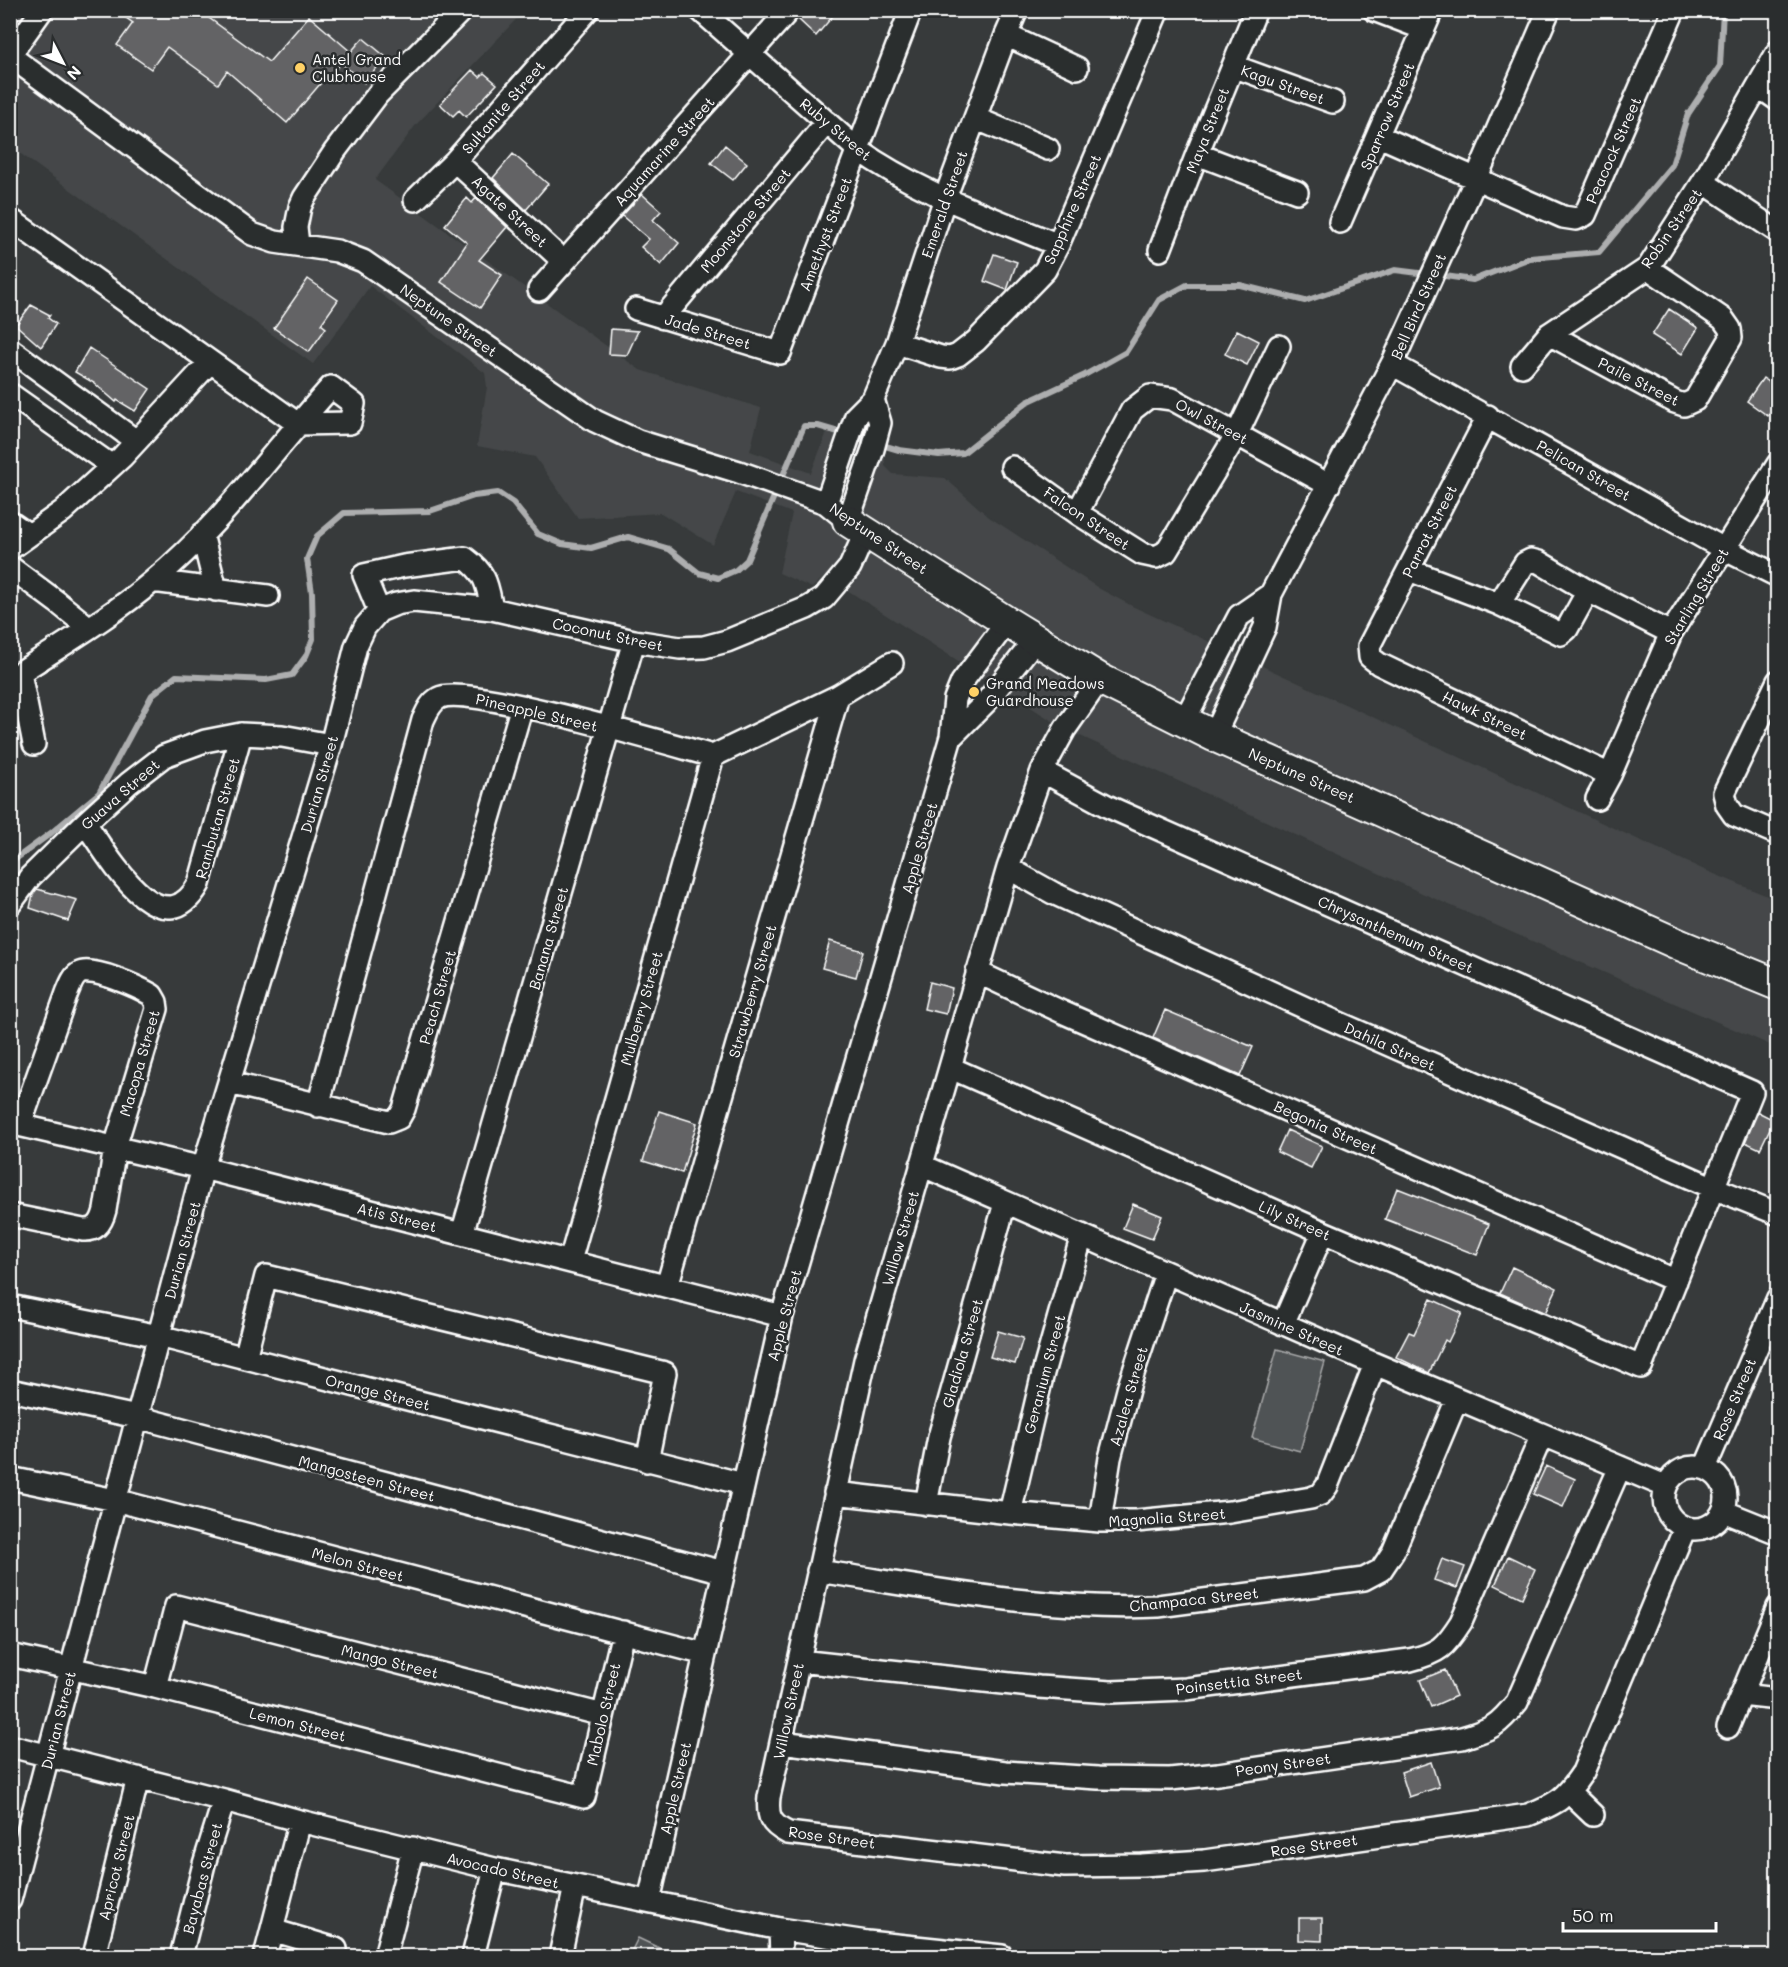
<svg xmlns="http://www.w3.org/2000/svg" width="1788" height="1967" viewBox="0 0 1788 1967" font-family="Mali,sans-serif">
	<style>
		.built { fill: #444748 }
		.green { fill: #505354; stroke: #a8a9aa; stroke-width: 1.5 }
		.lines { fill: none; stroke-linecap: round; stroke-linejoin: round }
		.stream { stroke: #adaeaf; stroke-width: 6 }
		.building { fill: #636465; stroke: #fff; stroke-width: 1.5 }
		.street-casing { stroke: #fff; stroke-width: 26 }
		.secondary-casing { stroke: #fff; stroke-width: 34 }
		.street { stroke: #2a2d2e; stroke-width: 21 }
		.secondary { stroke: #2a2d2e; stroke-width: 30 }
		.poi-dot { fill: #ffd166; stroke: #2a2d2e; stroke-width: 2 }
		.labels { text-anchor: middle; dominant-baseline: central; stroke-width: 5; stroke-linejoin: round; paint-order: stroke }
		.poi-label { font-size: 15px; fill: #fff; stroke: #2a2d2e; text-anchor: start }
		.street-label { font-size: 15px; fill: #fff; stroke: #2a2d2e }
	</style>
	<rect width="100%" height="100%" fill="#373a3b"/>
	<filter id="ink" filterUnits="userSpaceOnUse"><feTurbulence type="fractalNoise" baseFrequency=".0167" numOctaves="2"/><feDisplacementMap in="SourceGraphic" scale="12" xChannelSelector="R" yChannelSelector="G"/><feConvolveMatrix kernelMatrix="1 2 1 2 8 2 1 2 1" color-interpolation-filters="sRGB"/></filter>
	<g filter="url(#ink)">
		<path class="built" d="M 11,11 L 524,11 L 415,126 L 375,180 L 640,370 L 761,408 L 750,451 L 811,473 L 827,432 L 885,452 L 885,466 L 893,474 L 945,478 L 989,517 L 1100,589 L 1134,607 L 1700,868 L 1777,900 L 1777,1048 L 1424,894 L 1065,729 L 825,576 L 812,588 L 779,573 L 792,513 L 736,492 L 713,545 L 661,513 L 578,518 L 535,457 L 477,446 L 487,387 L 485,373 L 370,286 L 313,364 L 11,147 Z"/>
		<path class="green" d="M 1277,1349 L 1325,1362 L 1300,1451 L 1252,1438 Z
			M 638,1938 L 676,1956 L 629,1956 Z"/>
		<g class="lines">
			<path class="stream" d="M 1438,275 L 1473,280 L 1530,258 L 1599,252 L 1672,165 L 1688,114 L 1720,66 L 1723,10
				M 10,863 L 51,833 L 99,793 L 152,695 L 176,676 L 266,680 L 292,675 L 306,656 L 313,639 L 312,593 L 307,559 L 317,536 L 344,513 L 430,511 L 474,496 L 498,493 L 513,503 L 538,534 L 562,544 L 591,548 L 628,537 L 669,549 L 699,573 L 718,578 L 736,570 L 747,560 L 804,426 L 818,426 L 835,431 L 899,450 L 939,455 L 963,453 L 1027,402 L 1083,376 L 1126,352 L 1159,300 L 1187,285 L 1240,285 L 1305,301 L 1395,270 L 1427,274"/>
		</g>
		<path class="building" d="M 115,10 L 198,10 L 269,62 L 309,16 L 351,52 L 327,79 L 326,77 L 287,123 L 227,71 L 218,84 L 167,47 L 151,69 L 117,45 L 133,23 Z
			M 801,10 L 838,10 L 816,36 L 798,19 Z
			M 363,38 L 386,57 L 364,83 L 341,63 Z
			M 472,70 L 480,77 L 484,73 L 497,84 L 466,117 L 459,110 L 453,116 L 440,104 Z
			M 725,145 L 747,163 L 733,180 L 711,163 Z
			M 513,154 L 548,184 L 526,210 L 493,178 Z
			M 642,194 L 661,211 L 653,220 L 679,243 L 661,265 L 641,247 L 649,239 L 622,216 Z
			M 467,198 L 472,203 L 476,198 L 507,227 L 479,260 L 502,275 L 480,308 L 441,282 L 467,243 L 445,225 Z
			M 994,254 L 1017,262 L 1007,290 L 984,281 Z
			M 308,279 L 338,300 L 321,324 L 326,328 L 309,352 L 274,328 Z
			M 31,305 L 50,315 L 48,318 L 56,324 L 41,347 L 16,325 Z
			M 1669,309 L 1698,328 L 1682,354 L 1652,335 Z
			M 611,329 L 638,331 L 627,355 L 609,354 Z
			M 1237,330 L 1259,341 L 1247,365 L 1225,354 Z
			M 89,348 L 150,389 L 135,411 L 117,400 L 116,402 L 94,383 L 75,372 Z
			M 1763,378 L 1778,388 L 1778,402 L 1768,416 L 1747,401 Z
			M 37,889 L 77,900 L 68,921 L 30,908 L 33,894 Z
			M 830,941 L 863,951 L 856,977 L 822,968 Z
			M 930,982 L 952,988 L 946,1014 L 924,1009 Z
			M 1165,1010 L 1253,1047 L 1240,1076 L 1153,1038 Z
			M 659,1111 L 697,1123 L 682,1173 L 643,1161 Z
			M 1758,1112 L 1774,1120 L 1760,1149 L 1745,1142 Z
			M 1287,1130 L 1322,1146 L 1311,1168 L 1277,1152 Z
			M 1397,1188 L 1489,1224 L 1477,1255 L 1385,1219 Z
			M 1133,1204 L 1162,1216 L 1152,1239 L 1123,1228 Z
			M 1512,1267 L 1557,1288 L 1545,1313 L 1500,1293 Z
			M 1431,1299 L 1462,1313 L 1448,1342 L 1445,1340 L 1429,1373 L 1396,1357 L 1409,1332 L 1414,1334 Z
			M 998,1331 L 1023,1338 L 1015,1364 L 990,1357 Z
			M 1546,1466 L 1575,1479 L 1563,1507 L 1533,1494 Z
			M 1508,1556 L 1535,1569 L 1522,1598 L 1495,1585 Z
			M 1442,1559 L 1465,1567 L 1457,1588 L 1434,1580 Z
			M 1445,1670 L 1456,1696 L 1431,1707 L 1420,1680 Z
			M 1431,1762 L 1439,1787 L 1409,1797 L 1401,1772 Z
			M 1299,1918 L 1322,1918 L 1322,1941 L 1299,1940 Z"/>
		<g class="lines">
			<g class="street-casing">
				<path id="street" d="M 700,10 L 857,149 C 917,192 991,217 1058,245
					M 1374,10 L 1424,29
					M 1006,35 L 1077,68
					M 10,55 L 42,10
					M 10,56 L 252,234 L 275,242 L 337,251 L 363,261 L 595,421 L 638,441 L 739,472 L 826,503 L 848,521 L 873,449 L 880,423 L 873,399
					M 1233,66 L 1333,102
					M 1758,86 L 1778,100
					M 975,118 L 1048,149
					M 1379,136 L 1563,217 L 1576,219 L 1585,215 L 1674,10
					M 1197,154 L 1297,192
					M 455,161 L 564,262
					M 1703,182 L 1778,232
					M 415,200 L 455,161 L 588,10
					M 10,219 L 298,424 L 350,423 L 354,404 L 331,387 C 272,452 221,525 153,581 C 111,617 57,648 10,679
					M 1340,222 L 1432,10
					M 298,245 L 296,227 L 300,207 L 304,198 L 335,151 L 378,94 L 462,10
					M 1160,250 L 1197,154 L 1256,10
					M 539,290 L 789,10
					M 636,309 L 780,353 L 909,15
					M 663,318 L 827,122
					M 1549,334 L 1675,402 L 1684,405 L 1695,400 L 1731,338 L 1730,329 L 1723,319 L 1648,268
					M 897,343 L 941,357 L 950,358 L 958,355 L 976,341 L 1045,270 L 1058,245 L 1158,10
					M 10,349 L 136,441
					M 1392,364 L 1724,549 L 1778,576
					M 1522,366 L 1549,334 L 1648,268 L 1703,182 L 1778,51
					M 10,394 L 112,466
					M 1488,416 L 1369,646 L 1370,657 L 1379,664 L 1610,775
					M 1012,467 L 1077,513 L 1142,554 L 1156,557 L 1166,552 L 1237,434 L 1279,346
					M 826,503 L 856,416 L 873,399 L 897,343 L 945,198 L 1006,35 L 1017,10
					M 1077,513 L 1132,410 L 1150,396 L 1172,399 L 1329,485
					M 10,522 L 29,535
					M 202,534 L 216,590
					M 10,549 L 63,511 L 122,457 L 210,362
					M 10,567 L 57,602 L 88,627
					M 1409,570 L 1499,604 L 1561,634 L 1567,629 L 1588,591
					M 153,581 L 268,596
					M 1499,604 L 1525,563 L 1531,560 L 1539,562 L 1588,591 L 1671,633
					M 379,611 L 364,575 L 404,566 L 465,558 C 487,574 487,585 492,609
					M 20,673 L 34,744
					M 1100,679 L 1065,729 L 1042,771 L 1008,868 L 865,1360 L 769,1797 C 767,1816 770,1824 788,1833 L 1065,1866 L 1142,1865 L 1204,1861 L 1528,1815 C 1558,1803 1565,1799 1583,1772 L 1685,1528
					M 1778,681 L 1724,793 L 1727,805 L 1734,815 L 1778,834
					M 1184,721 L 1239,616 L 1271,594
					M 1214,736 L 1265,627 L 1271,594 L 1392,364 L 1476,179 L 1549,10
					M 951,737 L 987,701 L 1035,640
					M 1597,799 L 1610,775 L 1671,633 L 1778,464
					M 85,823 C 107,854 161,951 199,884 L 241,734
					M 1008,868 L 1053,893 L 1321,1015 L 1714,1188 L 1778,1214
					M 10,904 L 30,877 L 85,823 L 129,783 L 164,756 L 205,741 L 241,734 L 282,736 L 331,745
					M 977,972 L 1062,1012 L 1676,1281
					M 951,1068 L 1323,1232 L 1641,1367 L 1752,1092 L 1109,807 L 1042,771
					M 230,1083 L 389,1122 L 399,1118 L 404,1109 L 522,706
					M 318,1106 L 423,720 C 427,712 430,703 439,698 C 466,684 672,745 713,756 L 838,696 L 892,663
					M 10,1123 L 203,1168 L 782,1316
					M 921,1165 L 1375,1364 L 1665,1486
					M 10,1215 L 83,1230 C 97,1231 102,1222 105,1210 L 115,1147 L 157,1009 L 156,1002 L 152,995 C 140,988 92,966 80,973 C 73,976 70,986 67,993 L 20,1125
					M 462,1234 L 634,641
					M 570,1261 L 713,756
					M 667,1286 L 838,696
					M 10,1306 L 159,1336 L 743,1484
					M 1283,1324 L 1323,1232
					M 245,1358 L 266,1276 L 665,1373 L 647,1461
					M 10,1390 L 137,1417 L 723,1572
					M1664 1498a31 31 0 1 1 62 0a31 31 0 1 1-62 0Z
					M 1705,1468 L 1778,1298
					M 10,1478 L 115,1500 L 705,1654
					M 835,1493 L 1010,1513 L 1100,1521 L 1136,1521 L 1230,1512 L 1311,1498 L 1321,1494 L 1327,1486 L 1375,1364
					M 926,1504 L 939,1437 L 1005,1203
					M 1723,1511 L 1778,1533
					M 1010,1513 L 1043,1373 L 1082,1235
					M 1100,1521 L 1110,1458 L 1129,1386 L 1166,1273
					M 818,1571 C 931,1588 1044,1611 1158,1606 L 1364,1579 L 1381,1570 L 1393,1552 L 1457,1399
					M 10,1655 L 155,1687 L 584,1797 L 623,1632
					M 799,1661 L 1039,1687 L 1111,1692 L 1186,1689 L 1410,1660 C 1439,1653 1445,1647 1461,1622 L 1542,1435
					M 155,1687 L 176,1606 L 603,1715
					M 1741,1695 L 1778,1699
					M 1728,1727 L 1778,1607
					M 782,1742 L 1005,1772 L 1098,1778 L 1170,1779 L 1218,1774 L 1462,1738 C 1492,1729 1498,1726 1517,1702 L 1620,1467
					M 10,1746 L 224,1800 L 300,1821 L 495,1869 L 780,1929 L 867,1942 L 1002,1956
					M 1569,1792 L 1593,1815
					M 10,1900 L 203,1168 L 331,745 L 356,646 L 365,627 L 379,611 L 396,604 L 414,601 L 492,609 L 634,641 L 680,648 L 704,647 L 727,641 L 807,608 L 824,598 L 850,567 L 866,531
					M 649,1901 L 782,1316 L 951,737 L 955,699 L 962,682 L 1007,622
					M 780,1929 L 781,1956
					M 272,1930 L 336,1949
					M 94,1956 L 138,1778
					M 181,1956 L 204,1864 L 224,1800
					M 265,1956 L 300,1821
					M 385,1956 L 413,1848
					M 473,1956 L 495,1869
					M 560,1956 L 575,1886"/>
			</g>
			<g class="secondary-casing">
				<path id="secondary" d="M 848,521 L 1007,622 L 1100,679 L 1214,736 L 1680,945 L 1778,985"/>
			</g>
			<use href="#street" class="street"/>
			<use href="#secondary" class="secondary"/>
		</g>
	</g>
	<g class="poi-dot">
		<circle cx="300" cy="68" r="6"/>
		<circle cx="974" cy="692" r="6"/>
	</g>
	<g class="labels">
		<g class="poi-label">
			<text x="312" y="59">Antel Grand<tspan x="312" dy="17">Clubhouse</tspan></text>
			<text x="986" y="683">Grand Meadows<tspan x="986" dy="17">Guardhouse</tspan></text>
		</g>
		<g class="street-label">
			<text transform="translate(1283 84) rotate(20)">Kagu Street</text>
			<text transform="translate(503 107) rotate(-49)">Sultanite Street</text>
			<text transform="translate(1387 116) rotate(-67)">Sparrow Street</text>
			<text transform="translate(836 129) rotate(40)">Ruby Street</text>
			<text transform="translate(1207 130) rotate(-68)">Maya Street</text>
			<text transform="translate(1613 150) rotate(-66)">Peacock Street</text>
			<text transform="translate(664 151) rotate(-48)">Aquamarine Street</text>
			<text transform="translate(944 204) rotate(-71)">Emerald Street</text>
			<text transform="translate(1072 209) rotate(-66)">Sapphire Street</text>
			<text transform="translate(510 211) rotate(43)">Agate Street</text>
			<text transform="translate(745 220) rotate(-50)">Moonstone Street</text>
			<text transform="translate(1671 228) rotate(-55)">Robin Street</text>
			<text transform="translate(825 234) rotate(-69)">Amethyst Street</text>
			<text transform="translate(1418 306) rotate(-66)">Bell Bird Street</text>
			<text transform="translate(449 320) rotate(35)">Neptune Street</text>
			<text transform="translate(708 331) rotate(17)">Jade Street</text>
			<text transform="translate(1639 381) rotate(27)">Paile Street</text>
			<text transform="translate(1212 421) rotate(28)">Owl Street</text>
			<text transform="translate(1584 470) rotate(30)">Pelican Street</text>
			<text transform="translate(1087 518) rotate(34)">Falcon Street</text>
			<text transform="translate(1429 531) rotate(-63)">Parrot Street</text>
			<text transform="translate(879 538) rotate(34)">Neptune Street</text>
			<text transform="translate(1696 596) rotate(-59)">Starling Street</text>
			<text transform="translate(608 634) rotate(12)">Coconut Street</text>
			<text transform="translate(537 712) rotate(13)">Pineapple Street</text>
			<text transform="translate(1485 715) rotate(26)">Hawk Street</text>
			<text transform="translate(1302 775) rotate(24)">Neptune Street</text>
			<text transform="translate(319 784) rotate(-74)">Durian Street</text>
			<text transform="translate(120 794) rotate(-41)">Guava Street</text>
			<text transform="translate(217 818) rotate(-74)">Rambutan Street</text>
			<text transform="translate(919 848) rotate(-74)">Apple Street</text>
			<text transform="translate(1396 934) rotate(24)">Chrysanthemum Street</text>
			<text transform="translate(548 938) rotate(-74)">Banana Street</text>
			<text transform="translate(752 991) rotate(-74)">Strawberry Street</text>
			<text transform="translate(437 997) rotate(-74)">Peach Street</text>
			<text transform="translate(641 1008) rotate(-74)">Mulberry Street</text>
			<text transform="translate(1390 1046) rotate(24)">Dahila Street</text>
			<text transform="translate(139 1063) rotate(-74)">Macopa Street</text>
			<text transform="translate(1326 1127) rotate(24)">Begonia Street</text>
			<text transform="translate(397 1217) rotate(14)">Atis Street</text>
			<text transform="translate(1295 1220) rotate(24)">Lily Street</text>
			<text transform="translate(900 1238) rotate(-74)">Willow Street</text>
			<text transform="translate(182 1250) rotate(-75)">Durian Street</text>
			<text transform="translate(784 1315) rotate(-75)">Apple Street</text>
			<text transform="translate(1292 1328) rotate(24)">Jasmine Street</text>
			<text transform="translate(962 1353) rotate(-74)">Gladiola Street</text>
			<text transform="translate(1044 1374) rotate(-75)">Geranium Street</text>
			<text transform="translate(378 1392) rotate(14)">Orange Street</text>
			<text transform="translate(1128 1396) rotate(-74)">Azalea Street</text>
			<text transform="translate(1734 1399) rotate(-67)">Rose Street</text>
			<text transform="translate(367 1478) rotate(15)">Mangosteen Street</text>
			<text transform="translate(1167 1517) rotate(-4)">Magnolia Street</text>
			<text transform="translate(358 1564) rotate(15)">Melon Street</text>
			<text transform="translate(1194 1599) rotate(-6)">Champaca Street</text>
			<text transform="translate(390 1661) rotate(14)">Mango Street</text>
			<text transform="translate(1239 1681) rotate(-7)">Poinsettia Street</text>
			<text transform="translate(788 1711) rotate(-78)">Willow Street</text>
			<text transform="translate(603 1714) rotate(-77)">Mabolo Street</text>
			<text transform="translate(58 1720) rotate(-76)">Durian Street</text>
			<text transform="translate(298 1724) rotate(14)">Lemon Street</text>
			<text transform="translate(1283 1764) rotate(-8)">Peony Street</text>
			<text transform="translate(675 1788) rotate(-77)">Apple Street</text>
			<text transform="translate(832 1837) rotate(8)">Rose Street</text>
			<text transform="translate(1314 1845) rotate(-8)">Rose Street</text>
			<text transform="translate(116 1867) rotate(-76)">Apricot Street</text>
			<text transform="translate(503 1870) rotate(13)">Avocado Street</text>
			<text transform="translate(202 1878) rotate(-75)">Bayabas Street</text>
		</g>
	</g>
	<rect width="1788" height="1967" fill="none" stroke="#2a2d2e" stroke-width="36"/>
	<rect x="18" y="18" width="1752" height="1931" fill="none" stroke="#fff" stroke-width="2" filter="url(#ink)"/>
	<g transform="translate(63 63) rotate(132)" stroke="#2a2d2e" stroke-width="4.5" paint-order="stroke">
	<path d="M0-4.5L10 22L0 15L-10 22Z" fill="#ffffff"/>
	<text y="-9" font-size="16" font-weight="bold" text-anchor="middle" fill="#ffffff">N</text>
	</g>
	<path d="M1563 1922v9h153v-9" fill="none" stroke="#ffffff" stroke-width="3"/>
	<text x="1572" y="1922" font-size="18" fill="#ffffff" stroke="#2a2d2e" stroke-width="4.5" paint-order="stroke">50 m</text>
</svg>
